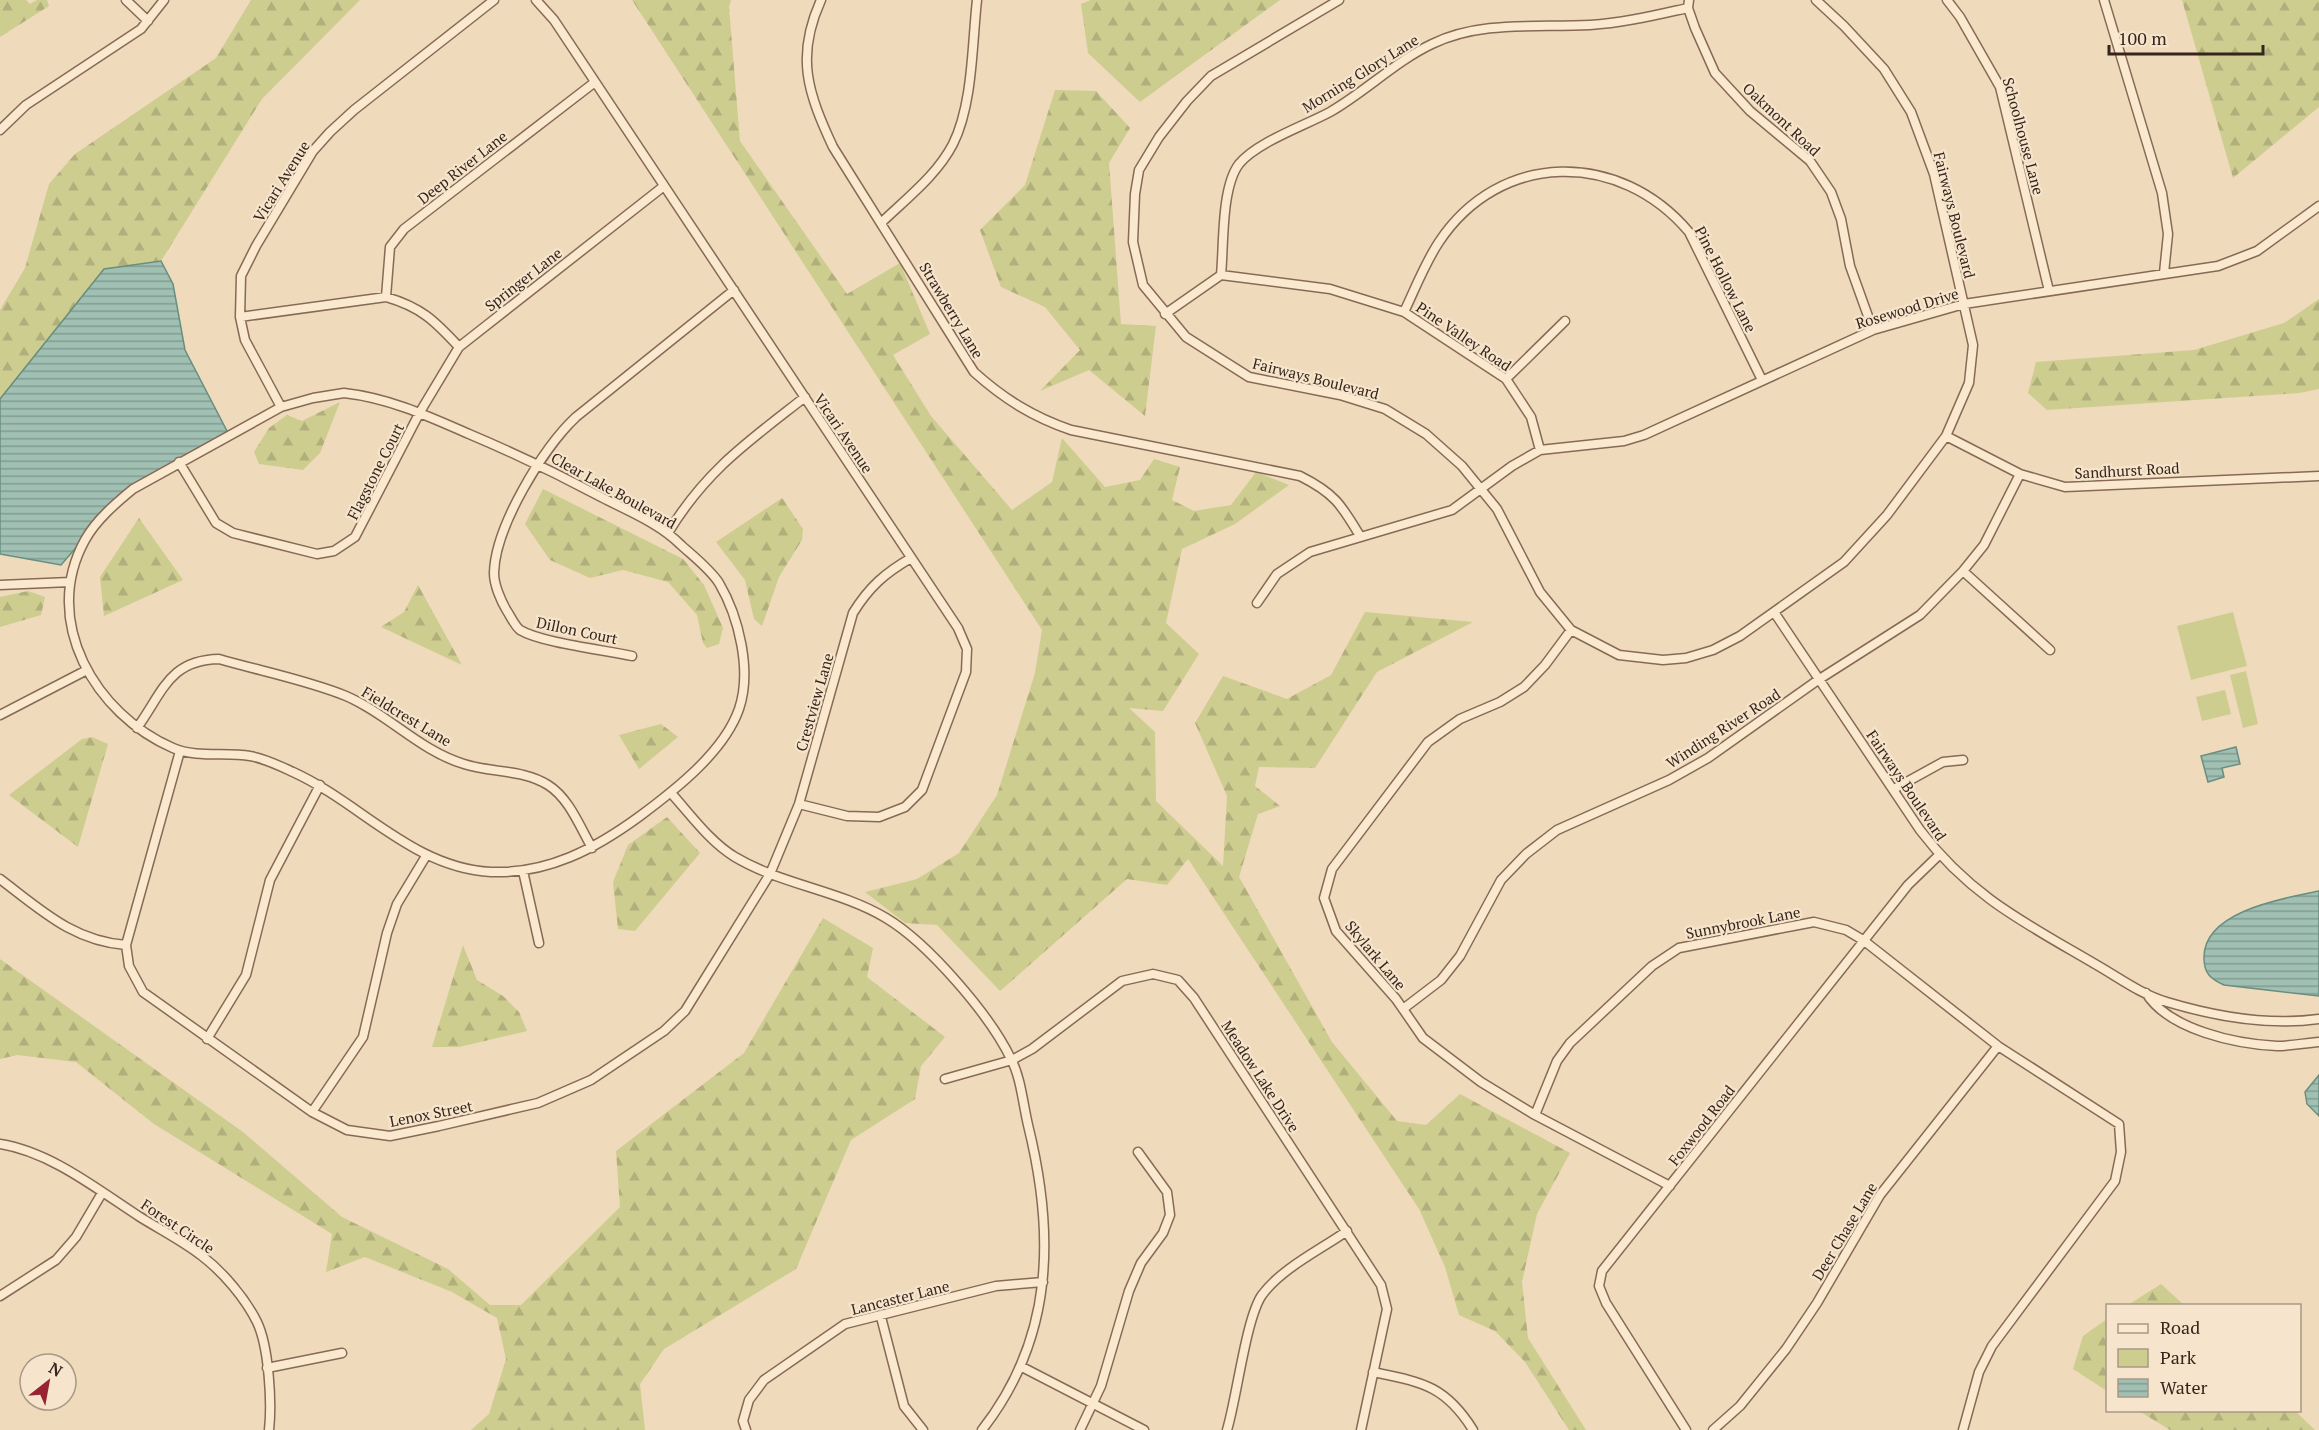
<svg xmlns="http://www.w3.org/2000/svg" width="2319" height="1430" viewBox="0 0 2319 1430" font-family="'PT Serif',serif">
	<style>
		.green { fill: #cdcd90 }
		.forest { fill: url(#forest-firs) }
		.water { fill: url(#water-rules); stroke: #688e80; stroke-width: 1.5 }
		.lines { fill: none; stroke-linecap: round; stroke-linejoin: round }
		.street-casing { stroke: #876a55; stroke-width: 11 }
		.street { stroke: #fae8cf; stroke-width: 8 }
		.labels { text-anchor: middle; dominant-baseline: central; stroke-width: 4.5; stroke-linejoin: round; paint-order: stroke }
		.street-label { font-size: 15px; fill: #36251b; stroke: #f6e5cc }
	</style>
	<defs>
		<pattern id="forest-firs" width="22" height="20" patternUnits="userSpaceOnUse" patternTransform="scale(1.5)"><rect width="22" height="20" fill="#cdcd90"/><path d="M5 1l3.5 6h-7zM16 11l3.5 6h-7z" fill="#b1b07c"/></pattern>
		<pattern id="water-rules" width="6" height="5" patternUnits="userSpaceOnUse" patternTransform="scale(1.5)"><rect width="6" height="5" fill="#a0c0b3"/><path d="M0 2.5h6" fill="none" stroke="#839c91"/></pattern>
	</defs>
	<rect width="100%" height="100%" fill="#efdabc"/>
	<path class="green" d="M 2233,612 L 2247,666 L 2191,680 L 2177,626 Z
		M 2246,671 L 2258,724 L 2243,728 L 2230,675 Z
		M 2225,690 L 2231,714 L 2202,721 L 2196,697 Z"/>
	<path class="forest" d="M 0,0 L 26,0 L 30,4 L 37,0 L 47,0 L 49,6 L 0,37 Z
		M 251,0 L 360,0 L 262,99 L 161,261 L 104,269 L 0,399 L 0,310 L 25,268 L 49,184 L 75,154 L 216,58 Z
		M 632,0 L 731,0 L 729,7 L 740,141 L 847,294 L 900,263 L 930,334 L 893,355 L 931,416 L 1012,510 L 1052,482 L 1062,438 L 1105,487 L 1140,480 L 1154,459 L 1180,467 L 1172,500 L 1194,511 L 1231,505 L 1256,472 L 1289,485 L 1235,524 L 1182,549 L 1166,623 L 1199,654 L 1163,711 L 1129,708 L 1155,732 L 1156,801 L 1223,866 L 1227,796 L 1195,723 L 1223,676 L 1287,699 L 1331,675 L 1365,612 L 1473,622 L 1377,672 L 1315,768 L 1259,767 L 1255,786 L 1280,806 L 1258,814 L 1239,877 L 1332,1042 L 1397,1121 L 1426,1125 L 1460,1094 L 1570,1153 L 1537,1214 L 1522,1282 L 1528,1338 L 1586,1430 L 1569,1430 L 1525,1362 L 1495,1331 L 1459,1315 L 1445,1267 L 1419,1209 L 1188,859 L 1167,885 L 1127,879 L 1000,991 L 937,925 L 905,923 L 865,892 L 917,879 L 959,853 L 997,795 L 1035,673 L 1042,630 Z
		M 1091,0 L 1280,0 L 1140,102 L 1088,53 L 1081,4 Z
		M 2182,0 L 2319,0 L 2319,107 L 2233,178 Z
		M 1055,90 L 1096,91 L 1130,128 L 1109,163 L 1121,324 L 1156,326 L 1145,416 L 1089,370 L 1040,391 L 1080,350 L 1045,307 L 1001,287 L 980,230 L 1025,185 Z
		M 2319,299 L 2319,389 L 2299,393 L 2047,410 L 2028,393 L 2036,362 L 2194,350 L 2284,323 Z
		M 340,402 L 320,453 L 303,470 L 259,464 L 254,452 L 269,428 L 287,415 L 302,421 Z
		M 543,489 L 683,559 L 704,585 L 723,628 L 719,644 L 707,648 L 703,643 L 697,615 L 668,582 L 623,570 L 590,578 L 550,560 L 525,524 Z
		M 782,498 L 803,529 L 802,540 L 779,577 L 762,626 L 754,619 L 745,580 L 716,542 Z
		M 139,518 L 183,580 L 104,616 L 100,577 Z
		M 418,585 L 462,665 L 381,627 L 404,612 Z
		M 28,591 L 45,597 L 41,615 L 0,627 L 0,597 Z
		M 661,724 L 678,737 L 639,769 L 619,735 Z
		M 92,737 L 108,744 L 78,847 L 9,795 L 82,739 Z
		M 667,817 L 700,853 L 635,931 L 618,929 L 613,882 L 628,845 Z
		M 823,918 L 873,948 L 867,977 L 945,1037 L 921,1066 L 915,1099 L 851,1140 L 796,1269 L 664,1349 L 640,1384 L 645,1430 L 471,1430 L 489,1414 L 506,1359 L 497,1318 L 452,1292 L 365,1257 L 326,1272 L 332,1234 L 154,1124 L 76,1062 L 17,1055 L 0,1059 L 0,959 L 243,1132 L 342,1217 L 448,1269 L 490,1305 L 521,1305 L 620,1207 L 616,1151 L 744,1053 Z
		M 463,945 L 477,980 L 503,996 L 519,1012 L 527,1031 L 459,1047 L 432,1047 Z
		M 2161,1284 L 2184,1305 L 2128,1305 Z
		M 2107,1319 L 2107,1391 L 2073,1369 L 2083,1336 Z
		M 2139,1411 L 2295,1411 L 2315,1430 L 2170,1430 Z"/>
	<path class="water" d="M 161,261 L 173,284 L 185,350 L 228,433 L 124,492 L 61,565 L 0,554 L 0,399 L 104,269 Z
		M 2236,747 L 2240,764 L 2222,768 L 2224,777 L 2208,782 L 2201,756 Z
		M 2319,891 L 2319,996 L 2224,985 C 2211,979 2204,974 2204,958 C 2203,911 2285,898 2319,891 Z
		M 2319,1075 L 2319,1116 L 2307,1104 L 2305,1092 Z"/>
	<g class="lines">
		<g class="street-casing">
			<path id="street" d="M 126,0 L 148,21
				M 536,0 L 554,20 L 958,628 L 967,649 L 966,672 L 922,790 L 905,807 L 879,817 L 847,816 L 799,804
				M 821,0 C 795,57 808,93 833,147 L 974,372 C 1004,399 1033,417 1071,430 L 1300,476 C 1334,493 1341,504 1360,536
				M 1339,0 L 1211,76 L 1187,101 L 1159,137 L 1139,170 L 1135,194 L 1133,242 L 1143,285 L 1186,337 L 1249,377 L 1340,395 L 1385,409 L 1426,434 L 1462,466 L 1497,509 L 1540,592 L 1571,630 L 1619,655 L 1663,660 L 1686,658 L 1713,650 L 1740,636 L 1844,562 L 1887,515 L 1946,436 L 1969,383 L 1973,345 L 1934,174 L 1911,112 L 1884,69 L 1844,26 L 1816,0
				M 1689,0 L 1688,8 L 1695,28 L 1715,73 L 1750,111 L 1810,161 L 1831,192 L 1841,219 L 1850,266 L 1873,330
				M 1947,0 L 1960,17 L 2000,87 L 2049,291
				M 2104,0 L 2162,193 L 2168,234 L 2164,273
				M 0,130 L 26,105 L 141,29 L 164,0
				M 882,222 C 907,198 937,175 953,144 C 973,104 972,44 977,0
				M 1221,275 C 1224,245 1221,188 1239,164 C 1257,142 1304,126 1330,112 C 1365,92 1396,61 1432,44 C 1481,20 1538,28 1590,25 C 1623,23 1656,15 1688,8
				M 386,297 L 390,247 L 404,229 L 595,82
				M 1404,312 C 1415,289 1425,263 1439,242 C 1500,150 1620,150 1689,232 L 1762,380
				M 1165,314 L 1221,275 L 1330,289 L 1404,312 L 1506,379 L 1531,417 L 1540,450
				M 240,317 L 386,297 C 421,307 435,321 459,347
				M 1506,379 L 1565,321
				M 344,393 C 389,398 428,416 469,434 C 514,453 558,474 601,497 C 628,511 659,523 681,545 C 693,556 710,569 719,583 C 739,617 752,671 739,709 C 724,752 675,790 640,816 C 595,849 548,874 491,872 C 413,868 361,803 293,772 C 280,766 264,758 250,756 C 226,752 196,758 173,748 C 96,715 40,621 85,540 C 96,520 116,503 133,489 L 281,407 L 313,398 Z
				M 281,407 L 245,340 L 240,317 L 241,276 L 256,246 L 313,151 L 330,132 L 354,110 L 494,0
				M 1946,436 L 2020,474 L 2065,487 L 2319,476
				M 179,462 L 216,523 L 233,533 L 317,554 L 334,551 L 355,537 L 420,412 L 459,347 L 664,186
				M 668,533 C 706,470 749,441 805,397
				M 1963,571 L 2050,650
				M 0,585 L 70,582
				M 1257,603 L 1277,574 L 1310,552 L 1452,510 L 1512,466 L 1540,450 L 1624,441 L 1644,435 L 1873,330 L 1964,304 L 2218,266 L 2257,251 L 2319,206
				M 1774,612 L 1920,830 C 1970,896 2025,923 2095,964 C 2118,977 2142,995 2167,1002 C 2217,1017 2268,1026 2319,1019
				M 1571,630 L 1545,665 L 1524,687 L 1500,702 L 1460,719 L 1428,742 L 1332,869 L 1324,898 L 1336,931 L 1396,999 L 1423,1038 L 1481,1082 L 1535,1115 L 1670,1186
				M 632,656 C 605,650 542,643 520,630 C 515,626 511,617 507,611 C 501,601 494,585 494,573 C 495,527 543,448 576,417 L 734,290
				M 0,715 L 85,671
				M 137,728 C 163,692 169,660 219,659 C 260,671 307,680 346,696 C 388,714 420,751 464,764 C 491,773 523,769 548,785 C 569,798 580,827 592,848
				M 180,751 L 126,945 L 129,966 L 143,992 L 312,1112 L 347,1130 L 390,1136 L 439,1126 L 538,1103 L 591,1080 L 664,1031 L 685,1011 L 770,874 L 799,804 L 853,613 C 869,587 885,573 911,558
				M 1894,789 L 1943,762 L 1963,760
				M 671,793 C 690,814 710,842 735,857 C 782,885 839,890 886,918 C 928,943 990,1015 1011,1059 C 1021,1078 1023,1104 1028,1125 C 1055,1234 1054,1338 982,1430
				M 523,871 L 539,943
				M 0,879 C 41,910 73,941 126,945
				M 2146,993 C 2169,1030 2236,1044 2277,1046 C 2291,1046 2305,1043 2319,1042
				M 1403,1009 L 1441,980 L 1460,956 L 1501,880 L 1526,854 L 1557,830 L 1669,780 L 1708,758 L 1818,680 L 1920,615 L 1963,571 L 1984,545 L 2020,474
				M 207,1039 L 246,975 L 270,880 L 320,785
				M 945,1079 L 1012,1060 L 1032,1049 L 1122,981 L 1153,974 L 1178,980 L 1194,998 L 1381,1285 L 1387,1309 L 1361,1430
				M 312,1112 L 363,1037 L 387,933 L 397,904 L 426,856
				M 1535,1115 L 1557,1061 L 1570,1043 L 1652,966 L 1679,948 L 1814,922 L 1846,930 L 1863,940 L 1998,1046 L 2119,1124 L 2121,1152 L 2115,1181 L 1992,1346 L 1979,1372 L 1963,1430
				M 0,1144 C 51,1152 98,1190 140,1217 C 161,1230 183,1241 202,1256 C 223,1272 245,1298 257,1322 C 269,1347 272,1403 269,1430
				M 0,1296 L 56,1260 L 76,1237 L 102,1193
				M 881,1317 L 904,1406 L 923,1430
				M 1022,1367 L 1144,1430
				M 267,1368 L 342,1353
				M 1373,1372 C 1421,1382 1445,1385 1473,1430
				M 746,1430 L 743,1421 L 749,1400 L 764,1380 L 845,1324 L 996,1286 L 1043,1282
				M 1080,1430 L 1101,1386 L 1129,1291 L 1141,1263 L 1163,1233 L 1170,1215 L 1167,1192 L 1138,1152
				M 1227,1430 C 1237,1397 1246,1318 1262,1295 C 1282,1268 1320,1250 1347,1231
				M 1686,1430 L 1606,1303 L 1599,1286 L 1602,1271 L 1908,885 L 1939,855
				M 1713,1430 L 1740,1406 L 1786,1349 L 1817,1303 L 1880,1195 L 1998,1046"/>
		</g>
		<use href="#street" class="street"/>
	</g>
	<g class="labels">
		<g class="street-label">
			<text transform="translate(1360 73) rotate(-32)">Morning Glory Lane</text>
			<text transform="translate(1782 119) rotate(43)">Oakmont Road</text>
			<text transform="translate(2024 136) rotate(75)">Schoolhouse Lane</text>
			<text transform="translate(462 167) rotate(-38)">Deep River Lane</text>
			<text transform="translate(281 181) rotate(-58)">Vicari Avenue</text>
			<text transform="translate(1955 215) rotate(76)">Fairways Boulevard</text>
			<text transform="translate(523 279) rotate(-38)">Springer Lane</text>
			<text transform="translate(1726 279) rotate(63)">Pine Hollow Lane</text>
			<text transform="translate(1907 308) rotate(-17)">Rosewood Drive</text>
			<text transform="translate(952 310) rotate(59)">Strawberry Lane</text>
			<text transform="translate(1464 336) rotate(34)">Pine Valley Road</text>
			<text transform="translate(1316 378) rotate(14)">Fairways Boulevard</text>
			<text transform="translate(844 433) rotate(56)">Vicari Avenue</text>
			<text transform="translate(2127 470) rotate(-3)">Sandhurst Road</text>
			<text transform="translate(375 471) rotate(-63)">Flagstone Court</text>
			<text transform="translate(614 490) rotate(29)">Clear Lake Boulevard</text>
			<text transform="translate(577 630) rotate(12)">Dillon Court</text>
			<text transform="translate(814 702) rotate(-74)">Crestview Lane</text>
			<text transform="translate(407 716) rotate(31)">Fieldcrest Lane</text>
			<text transform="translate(1723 728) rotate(-33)">Winding River Road</text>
			<text transform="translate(1907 785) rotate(56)">Fairways Boulevard</text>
			<text transform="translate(1743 922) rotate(-11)">Sunnybrook Lane</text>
			<text transform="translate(1376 955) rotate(50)">Skylark Lane</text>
			<text transform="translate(1261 1076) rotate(57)">Meadow Lake Drive</text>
			<text transform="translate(431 1113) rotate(-11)">Lenox Street</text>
			<text transform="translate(1701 1125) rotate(-52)">Foxwood Road</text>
			<text transform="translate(178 1226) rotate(34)">Forest Circle</text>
			<text transform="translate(1844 1231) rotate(-59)">Deer Chase Lane</text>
			<text transform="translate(900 1297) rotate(-14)">Lancaster Lane</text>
		</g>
	</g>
	<rect x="2106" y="1304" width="195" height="108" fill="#f6e5cc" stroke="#a99885" stroke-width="1.5"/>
	<rect x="2118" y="1324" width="30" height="9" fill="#fae8cf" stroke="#a99885" stroke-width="1.5"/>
	<text x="2160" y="1334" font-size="18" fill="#36251b">Road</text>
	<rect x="2118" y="1349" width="30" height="18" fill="#cdcd90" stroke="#a99885" stroke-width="1.5"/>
	<text x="2160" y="1364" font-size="18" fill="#36251b">Park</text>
	<rect x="2118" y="1379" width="30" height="18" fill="url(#water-rules)" stroke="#a99885" stroke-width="1.5"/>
	<text x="2160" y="1394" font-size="18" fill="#36251b">Water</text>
	<g transform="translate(48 1382) rotate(31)"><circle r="28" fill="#f6e5cc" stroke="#a99885" stroke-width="1.5"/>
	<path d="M0-4.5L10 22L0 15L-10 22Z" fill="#982332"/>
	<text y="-9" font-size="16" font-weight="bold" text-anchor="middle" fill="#36251b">N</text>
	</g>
	<path d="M2109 45v9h154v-9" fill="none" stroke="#36251b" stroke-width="3"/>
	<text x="2118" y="45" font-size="18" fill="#36251b" stroke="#f6e5cc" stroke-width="4.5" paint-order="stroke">100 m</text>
</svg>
